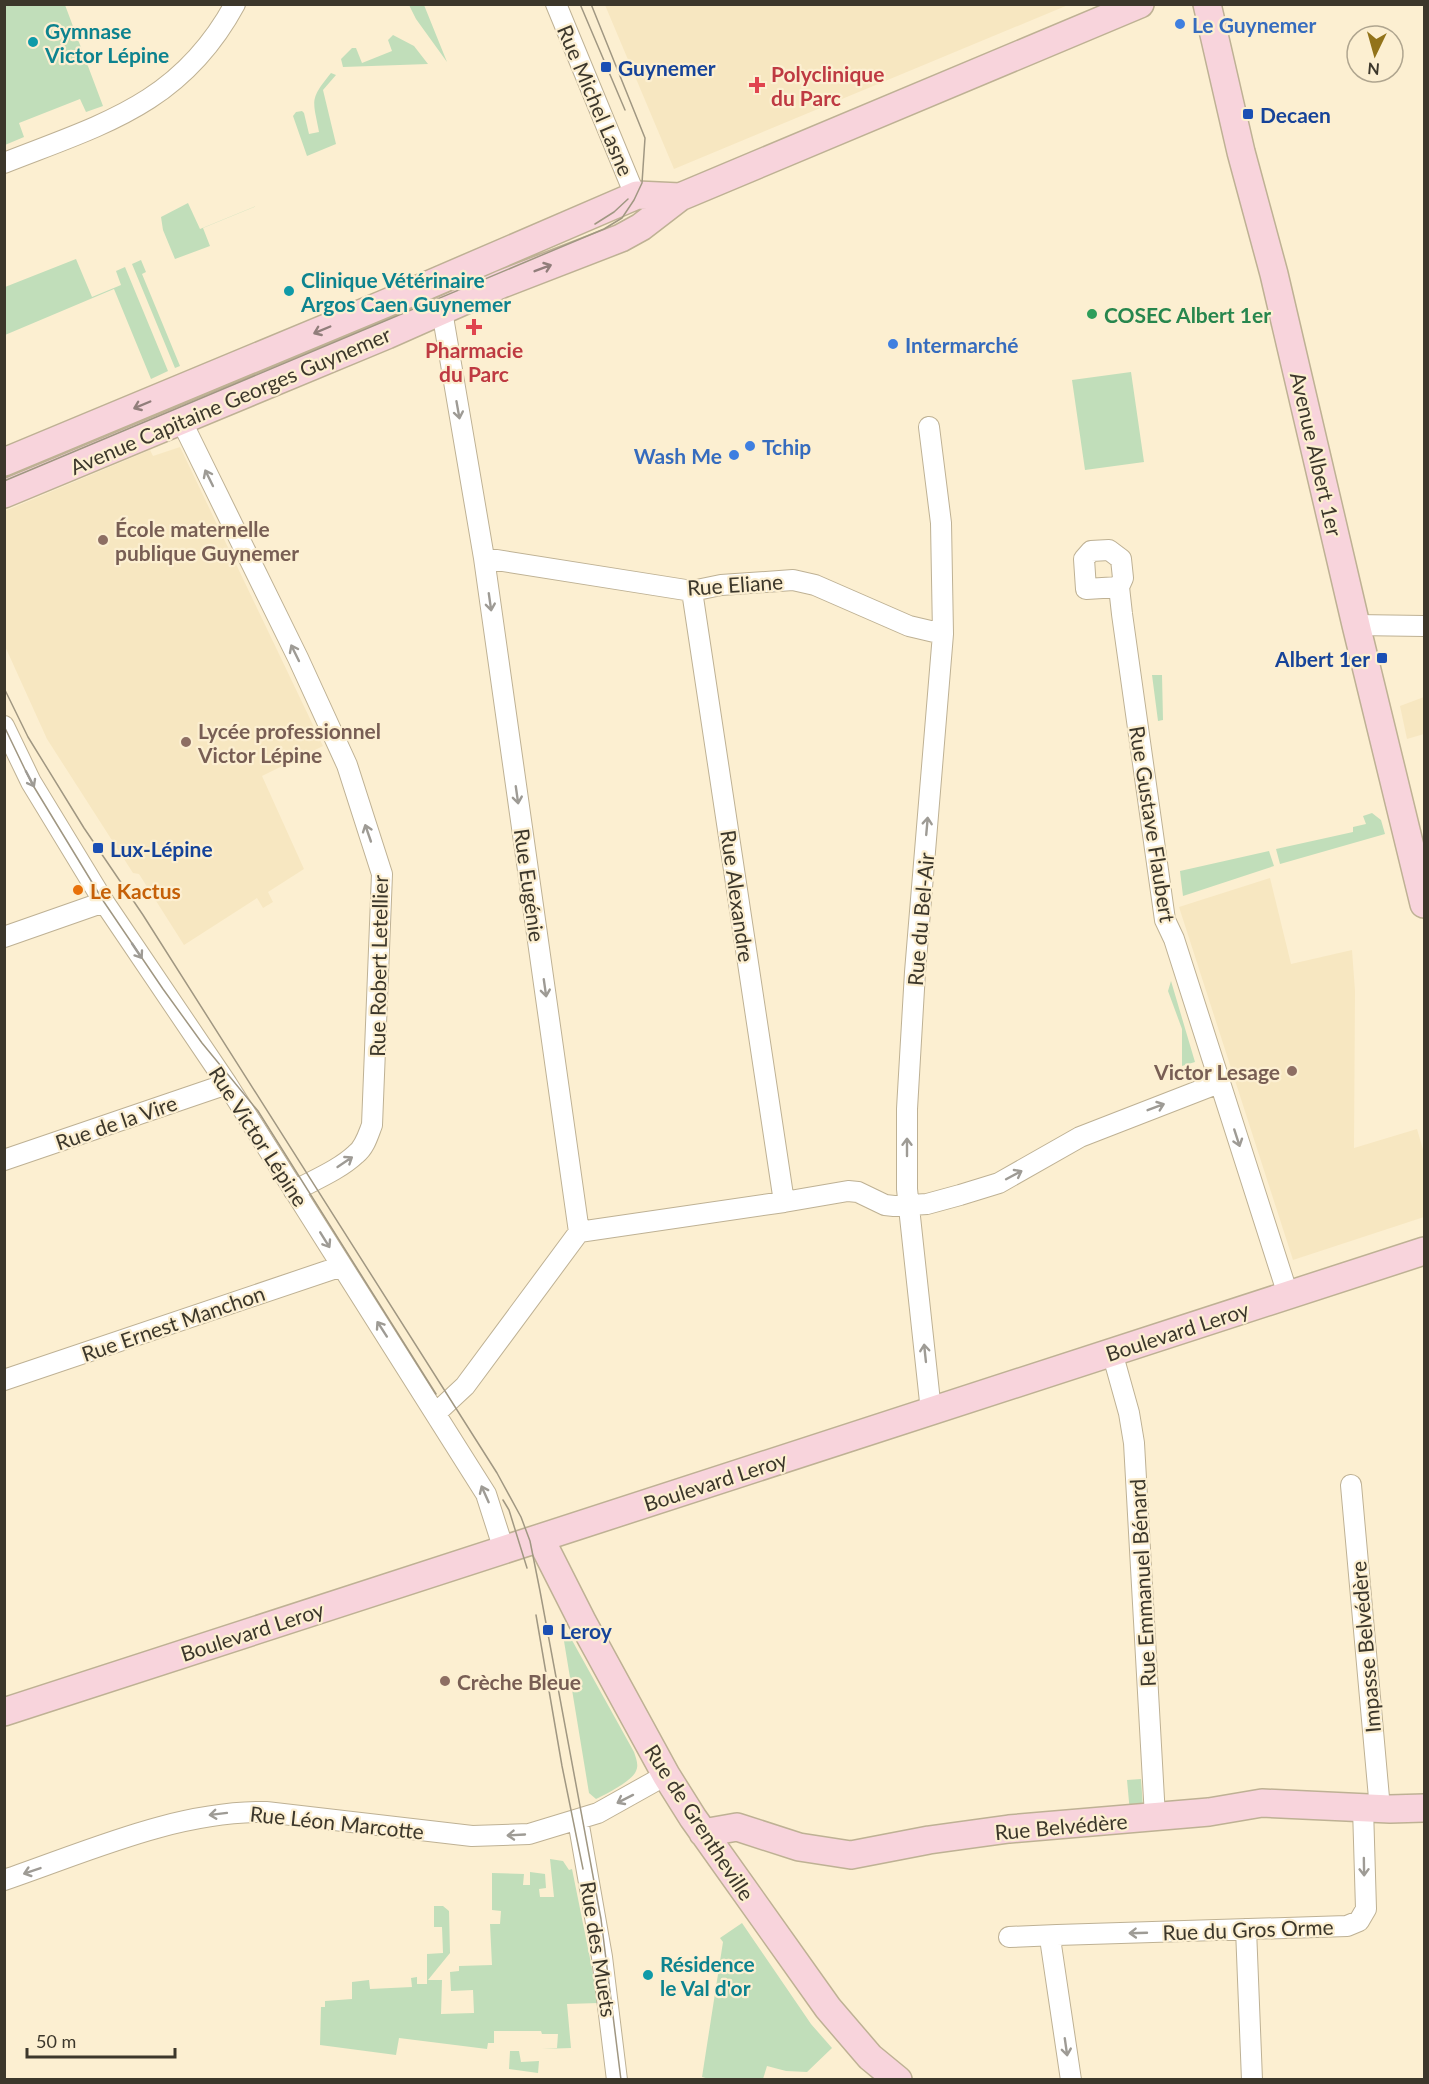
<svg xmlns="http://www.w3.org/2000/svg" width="1429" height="2084" viewBox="0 0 1429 2084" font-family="Lato,sans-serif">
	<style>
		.built { fill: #f7e7c1 }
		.green { fill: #c1deba }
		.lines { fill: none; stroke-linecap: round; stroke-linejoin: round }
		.street-casing { stroke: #beb194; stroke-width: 22 }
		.secondary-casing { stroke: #beb194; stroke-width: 30 }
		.street { stroke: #fff; stroke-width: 20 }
		.secondary { stroke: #f8d4dc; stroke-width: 27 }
		.tram { stroke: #a09782; stroke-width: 1.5 }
		.oneway { stroke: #917e7b }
		.oneway2 { stroke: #9e9b95 }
		.shop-dot { fill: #3f7fe0; stroke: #fcefd1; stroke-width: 2 }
		.culture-dot { fill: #0f9aa8; stroke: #fcefd1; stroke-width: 2 }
		.transit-dot { fill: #1a4fb4; stroke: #fcefd1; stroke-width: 2 }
		.health-dot { fill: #e0444e; stroke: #fcefd1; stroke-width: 2 }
		.leisure-dot { fill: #2e9e5b; stroke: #fcefd1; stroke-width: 2 }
		.education-dot { fill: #8d6e63; stroke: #fcefd1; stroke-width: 2 }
		.food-dot { fill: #e8710a; stroke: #fcefd1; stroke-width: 2 }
		.labels { text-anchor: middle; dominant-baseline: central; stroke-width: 4.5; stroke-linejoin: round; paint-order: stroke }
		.shop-label { font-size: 21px; font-weight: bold; fill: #366cbe; stroke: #fcefd1; text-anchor: start }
		.culture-label { font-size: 21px; font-weight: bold; fill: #0d838f; stroke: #fcefd1; text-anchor: start }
		.transit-label { font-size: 21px; font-weight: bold; fill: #164399; stroke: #fcefd1; text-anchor: start }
		.health-label { font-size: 21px; font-weight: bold; fill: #be3a42; stroke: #fcefd1; text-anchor: start }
		.street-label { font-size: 21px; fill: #3c372b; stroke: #fcefd1 }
		.leisure-label { font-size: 21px; font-weight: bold; fill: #27864d; stroke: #fcefd1; text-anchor: start }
		.education-label { font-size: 21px; font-weight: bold; fill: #785e54; stroke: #fcefd1; text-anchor: start }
		.food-label { font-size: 21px; font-weight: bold; fill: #c56008; stroke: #fcefd1; text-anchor: start }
	</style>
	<rect width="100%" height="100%" fill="#fcefd1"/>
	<path class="built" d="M 605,5 L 1068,5 L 674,169 Z
		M 180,447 L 323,746 L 262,776 L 304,869 L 268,892 L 273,902 L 263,908 L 257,898 L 184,945 L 139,874 L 133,873 L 47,739 L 4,644 L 5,511 L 150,450 L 153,456 Z
		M 1424,697 L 1424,734 L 1407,739 L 1400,706 Z
		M 1270,878 L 1291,964 L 1352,950 L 1355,991 L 1354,1148 L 1417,1129 L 1424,1153 L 1424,1217 L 1293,1260 L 1179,907 Z"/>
	<path class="green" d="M 5,4 L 65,5 L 103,106 L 86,112 L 80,99 L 19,123 L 24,137 L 5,145 Z
		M 409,5 L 424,5 L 447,62 L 416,19 Z
		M 393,35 L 414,46 L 428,64 L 343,67 L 341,59 L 352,48 L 356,48 L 362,63 L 392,51 L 388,40 Z
		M 331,73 L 336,75 L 323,90 L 336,144 L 307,156 L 293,116 L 296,112 L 302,111 L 304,113 L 309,134 L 319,132 C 313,100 309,100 331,73 Z
		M 266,202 L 203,228 L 210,246 L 175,259 L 163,230 L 161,217 L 188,203 L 200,229 Z
		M 76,259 L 92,297 L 121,285 L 116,271 L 125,267 L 168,371 L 151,379 L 114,289 L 5,335 L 5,287 Z
		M 141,260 L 146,272 L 142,274 L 180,366 L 175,368 L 132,264 Z
		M 1131,372 L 1144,462 L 1085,470 L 1072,380 Z
		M 1152,675 L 1162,675 L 1163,720 L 1158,721 Z
		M 1372,813 L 1381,820 L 1385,834 L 1280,864 L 1276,849 L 1353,832 L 1353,827 L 1366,824 L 1363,816 Z
		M 1269,851 L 1274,866 L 1183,896 L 1180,871 Z
		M 1171,981 L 1195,1062 L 1182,1066 L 1182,1029 L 1168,991 Z
		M 562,1629 L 565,1630 L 573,1642 L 634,1752 C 636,1758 639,1765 636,1771 C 632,1781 605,1795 596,1799 L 589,1793 Z
		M 1141,1779 L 1143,1807 L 1130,1813 L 1127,1780 Z
		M 550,1859 L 563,1861 L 569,1870 L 572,1869 L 599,2003 L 567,2004 L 571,2048 L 542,2049 L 557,2048 L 558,2034 L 542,2034 L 541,2031 L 494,2031 L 494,2043 L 488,2043 L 487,2049 L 399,2038 L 396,2055 L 320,2045 L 321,2007 L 325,2007 L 325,2001 L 352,1999 L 352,1982 L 369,1980 L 370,1989 L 412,1987 L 411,1978 L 417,1977 L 417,1984 L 427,1984 L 427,1954 L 443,1953 L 442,1927 L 434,1927 L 434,1906 L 443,1906 L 449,1911 L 450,1953 L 428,1980 L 442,1980 L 441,2014 L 474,2013 L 473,1990 L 451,1991 L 450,1972 L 459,1971 L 459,1966 L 492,1965 L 490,1924 L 500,1924 L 501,1911 L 492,1910 L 492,1873 L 524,1874 L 523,1885 L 530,1885 L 530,1872 L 545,1874 L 546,1888 L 539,1889 L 540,1897 L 554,1897 Z
		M 742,1923 L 811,2024 L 832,2048 L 807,2072 L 786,2071 L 767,2066 L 763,2079 L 713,2080 L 702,2077 L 723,1942 L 720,1938 Z
		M 510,2051 L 519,2051 L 521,2062 L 539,2061 L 538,2073 L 509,2069 Z"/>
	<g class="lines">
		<g class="street-casing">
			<path id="street" d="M 556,4 L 632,188 L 637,195
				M 4,163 C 103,124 181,104 235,4
				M 181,420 L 298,658 L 347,765 L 382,874 L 372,1125 C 368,1135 365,1147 356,1154 C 339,1170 314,1180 294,1191
				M 929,427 L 941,523 L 943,634 L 915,972 L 907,1109 L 907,1189 L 931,1411
				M 484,558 L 692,591 L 721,585 L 793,580 L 815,585 L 909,626 L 943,634
				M 1119,587 L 1086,589 L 1084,559 L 1091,551 L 1109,550 L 1121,559 L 1123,578 L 1119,587 L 1122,614 L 1165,920 L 1174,939 L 1288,1295
				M 692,591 L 784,1202
				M 1356,625 L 1424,626
				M 4,726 L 31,782 L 104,902 L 227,1084 L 486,1494 L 504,1550
				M 4,937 L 104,902
				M 4,1160 L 227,1084
				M 579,1232 L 784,1202 L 848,1191 L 858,1192 L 885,1205 L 894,1206 L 927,1204 L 960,1195 L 999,1183 L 1080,1137 L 1219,1083
				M 1112,1352 L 1129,1413 L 1134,1443 L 1155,1817
				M 4,1380 L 342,1266
				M 436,1413 L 465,1386 L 579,1232 L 484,558 L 442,311
				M 1351,1485 L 1380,1809
				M 578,1820 L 602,1957 L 617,2080
				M 4,1880 C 89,1851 176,1811 266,1812 L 472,1836 L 529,1834 L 598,1813 L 666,1775
				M 1246,1929 L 1252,2080
				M 1009,1937 L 1057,1935
				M 1071,2080 L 1051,1945 L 1053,1939 L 1057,1935 L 1347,1926 L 1359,1921 L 1366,1909 L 1363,1808"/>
		</g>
		<g class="secondary-casing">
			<path id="secondary" d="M 1207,4 L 1241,152 L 1274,274 L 1356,625 L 1424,904
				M 4,462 L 384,304 L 637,195 L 680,197
				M 4,494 L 387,335 L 502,284 L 621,238 L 641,227 L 680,197 L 1140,4
				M 540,1538 L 583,1623 L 666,1775 L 693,1818 L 828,2008 L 870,2057 L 898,2080
				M 4,1712 L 1424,1251
				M 703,1833 L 737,1827 L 799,1847 L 851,1855 L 929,1840 L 1009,1829 L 1209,1812 L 1262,1803 L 1390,1809 L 1424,1808"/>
		</g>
		<use href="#street" class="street"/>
		<use href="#secondary" class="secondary"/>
		<path class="tram" d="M 580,4 L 625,110
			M 595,224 L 614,212 L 628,199
			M 4,481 L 604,229 L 622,218 L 634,200 L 642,183 L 645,138 L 591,4
			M 4,688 L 28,737 L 84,828 L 143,915 L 497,1473 L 521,1517 L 530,1541 L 540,1591 L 601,1919 L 621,2080
			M 4,726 L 31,782 L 104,902 L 163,989 L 202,1043 L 258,1111 L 436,1394
			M 503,1500 L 509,1510 L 527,1568
			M 536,1615 L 562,1766 L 583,1869"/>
	</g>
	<defs><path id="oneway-shaft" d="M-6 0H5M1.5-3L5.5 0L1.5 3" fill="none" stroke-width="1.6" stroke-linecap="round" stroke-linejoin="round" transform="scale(1.5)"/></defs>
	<g class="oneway">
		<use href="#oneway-shaft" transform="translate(543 268) rotate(-21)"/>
		<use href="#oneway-shaft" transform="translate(322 330) rotate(157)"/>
		<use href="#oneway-shaft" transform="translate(142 405) rotate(157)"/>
	</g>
	<g class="oneway2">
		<use href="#oneway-shaft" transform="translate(458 410) rotate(80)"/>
		<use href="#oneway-shaft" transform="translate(209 478) rotate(-116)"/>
		<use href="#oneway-shaft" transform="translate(490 602) rotate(82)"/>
		<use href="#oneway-shaft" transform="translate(295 653) rotate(-116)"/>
		<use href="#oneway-shaft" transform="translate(30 779) rotate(62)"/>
		<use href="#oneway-shaft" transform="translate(517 795) rotate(82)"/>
		<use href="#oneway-shaft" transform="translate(927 826) rotate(-85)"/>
		<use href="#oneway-shaft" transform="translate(368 833) rotate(-109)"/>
		<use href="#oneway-shaft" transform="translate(137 951) rotate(56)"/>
		<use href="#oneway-shaft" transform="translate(545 988) rotate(82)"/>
		<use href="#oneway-shaft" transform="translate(1156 1107) rotate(-21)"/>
		<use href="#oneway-shaft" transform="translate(1237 1138) rotate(72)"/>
		<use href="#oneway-shaft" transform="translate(907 1147) rotate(-90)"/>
		<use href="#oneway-shaft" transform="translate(345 1162) rotate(-34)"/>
		<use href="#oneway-shaft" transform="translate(1014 1175) rotate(-28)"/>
		<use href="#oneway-shaft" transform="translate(325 1240) rotate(58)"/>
		<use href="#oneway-shaft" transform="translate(382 1329) rotate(-123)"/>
		<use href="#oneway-shaft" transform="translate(925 1353) rotate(-96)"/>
		<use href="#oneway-shaft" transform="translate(485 1494) rotate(-114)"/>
		<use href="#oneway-shaft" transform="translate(625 1799) rotate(153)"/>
		<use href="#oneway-shaft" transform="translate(218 1814) rotate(173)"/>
		<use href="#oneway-shaft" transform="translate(516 1835) rotate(177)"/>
		<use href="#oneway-shaft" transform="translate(1364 1867) rotate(89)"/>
		<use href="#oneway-shaft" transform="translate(32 1871) rotate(161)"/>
		<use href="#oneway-shaft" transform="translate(1138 1933) rotate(178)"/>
		<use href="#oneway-shaft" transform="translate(1066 2047) rotate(82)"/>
	</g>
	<g class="shop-dot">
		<circle cx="1180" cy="24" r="6"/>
		<circle cx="893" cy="344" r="6"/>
		<circle cx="750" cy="446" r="6"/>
		<circle cx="734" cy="455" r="6"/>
	</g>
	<g class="culture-dot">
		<circle cx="33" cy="42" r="6"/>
		<circle cx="289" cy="291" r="6"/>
		<circle cx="648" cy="1975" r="6"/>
	</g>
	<g class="transit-dot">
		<rect x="600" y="61" width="12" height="12" rx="3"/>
		<rect x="1242" y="108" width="12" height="12" rx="3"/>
		<rect x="1376" y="652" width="12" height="12" rx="3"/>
		<rect x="92" y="842" width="12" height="12" rx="3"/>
		<rect x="542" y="1624" width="12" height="12" rx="3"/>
	</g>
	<g class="health-dot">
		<path d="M754 76h6v6h6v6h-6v6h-6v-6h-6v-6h6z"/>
		<path d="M471 318h6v6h6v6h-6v6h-6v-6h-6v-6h6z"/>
	</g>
	<circle class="leisure-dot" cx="1092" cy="314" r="6"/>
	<g class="education-dot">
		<circle cx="103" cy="540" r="6"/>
		<circle cx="186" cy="742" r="6"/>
		<circle cx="1292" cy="1071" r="6"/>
		<circle cx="445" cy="1681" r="6"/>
	</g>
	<circle class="food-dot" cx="78" cy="890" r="6"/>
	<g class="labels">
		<g class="shop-label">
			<text x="1192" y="24">Le Guynemer</text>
			<text x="905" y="344">Intermarché</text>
			<text x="762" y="446">Tchip</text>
			<text x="722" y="455" text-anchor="end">Wash Me</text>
		</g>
		<g class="culture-label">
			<text x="45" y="30">Gymnase<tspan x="45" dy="24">Victor Lépine</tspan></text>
			<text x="301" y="279">Clinique Vétérinaire<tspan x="301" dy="24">Argos Caen Guynemer</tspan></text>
			<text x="660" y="1963">Résidence<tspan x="660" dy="24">le Val d'or</tspan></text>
		</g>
		<g class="transit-label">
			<text x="618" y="67">Guynemer</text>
			<text x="1260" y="114">Decaen</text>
			<text x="1370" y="658" text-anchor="end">Albert 1er</text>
			<text x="110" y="848">Lux-Lépine</text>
			<text x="560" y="1630">Leroy</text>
		</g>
		<g class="health-label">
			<text x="771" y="73">Polyclinique<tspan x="771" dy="24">du Parc</tspan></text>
			<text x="474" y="349" text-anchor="middle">Pharmacie<tspan x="474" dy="24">du Parc</tspan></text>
		</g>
		<g class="street-label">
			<text transform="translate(596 100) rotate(67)">Rue Michel Lasne</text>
			<text transform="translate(230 400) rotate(-23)">Avenue Capitaine Georges Guynemer</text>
			<text transform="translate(1317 454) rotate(77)">Avenue Albert 1er</text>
			<text transform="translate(735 584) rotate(-4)">Rue Eliane</text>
			<text transform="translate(1153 824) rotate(81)">Rue Gustave Flaubert</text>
			<text transform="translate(530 885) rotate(82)">Rue Eugénie</text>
			<text transform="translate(738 896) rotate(82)">Rue Alexandre</text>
			<text transform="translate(920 919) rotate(-85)">Rue du Bel-Air</text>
			<text transform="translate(378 966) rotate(-89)">Rue Robert Letellier</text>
			<text transform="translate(116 1122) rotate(-19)">Rue de la Vire</text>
			<text transform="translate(259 1136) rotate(57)">Rue Victor Lépine</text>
			<text transform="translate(173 1323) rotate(-19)">Rue Ernest Manchon</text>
			<text transform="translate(1177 1331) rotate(-18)">Boulevard Leroy</text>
			<text transform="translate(715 1481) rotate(-18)">Boulevard Leroy</text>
			<text transform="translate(1142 1583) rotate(-93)">Rue Emmanuel Bénard</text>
			<text transform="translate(252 1631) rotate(-18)">Boulevard Leroy</text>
			<text transform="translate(1365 1647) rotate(-95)">Impasse Belvédère</text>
			<text transform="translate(337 1822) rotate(6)">Rue Léon Marcotte</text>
			<text transform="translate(700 1822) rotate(57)">Rue de Grentheville</text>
			<text transform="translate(1061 1826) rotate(-5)">Rue Belvédère</text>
			<text transform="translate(1248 1929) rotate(-2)">Rue du Gros Orme</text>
			<text transform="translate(599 1949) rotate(81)">Rue des Muets</text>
		</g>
		<g class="leisure-label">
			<text x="1104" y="314">COSEC Albert 1er</text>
		</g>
		<g class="education-label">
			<text x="115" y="528">École maternelle<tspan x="115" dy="24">publique Guynemer</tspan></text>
			<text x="198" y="730">Lycée professionnel<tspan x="198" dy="24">Victor Lépine</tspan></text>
			<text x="1280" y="1071" text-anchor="end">Victor Lesage</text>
			<text x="457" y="1681">Crèche Bleue</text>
		</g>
		<g class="food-label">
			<text x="90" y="890">Le Kactus</text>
		</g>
	</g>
	<rect width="1429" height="2084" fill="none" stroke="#3c372b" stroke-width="12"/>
	<g transform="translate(1375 54) rotate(185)"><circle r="28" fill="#fcefd1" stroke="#afa58f" stroke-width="1.5"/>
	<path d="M0-4.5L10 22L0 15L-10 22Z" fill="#92731a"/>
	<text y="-9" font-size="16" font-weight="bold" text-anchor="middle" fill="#3c372b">N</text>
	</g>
	<path d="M27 2048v9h148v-9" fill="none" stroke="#3c372b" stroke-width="3"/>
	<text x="36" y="2048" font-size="18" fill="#3c372b" stroke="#fcefd1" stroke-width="4.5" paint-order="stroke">50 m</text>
</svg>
